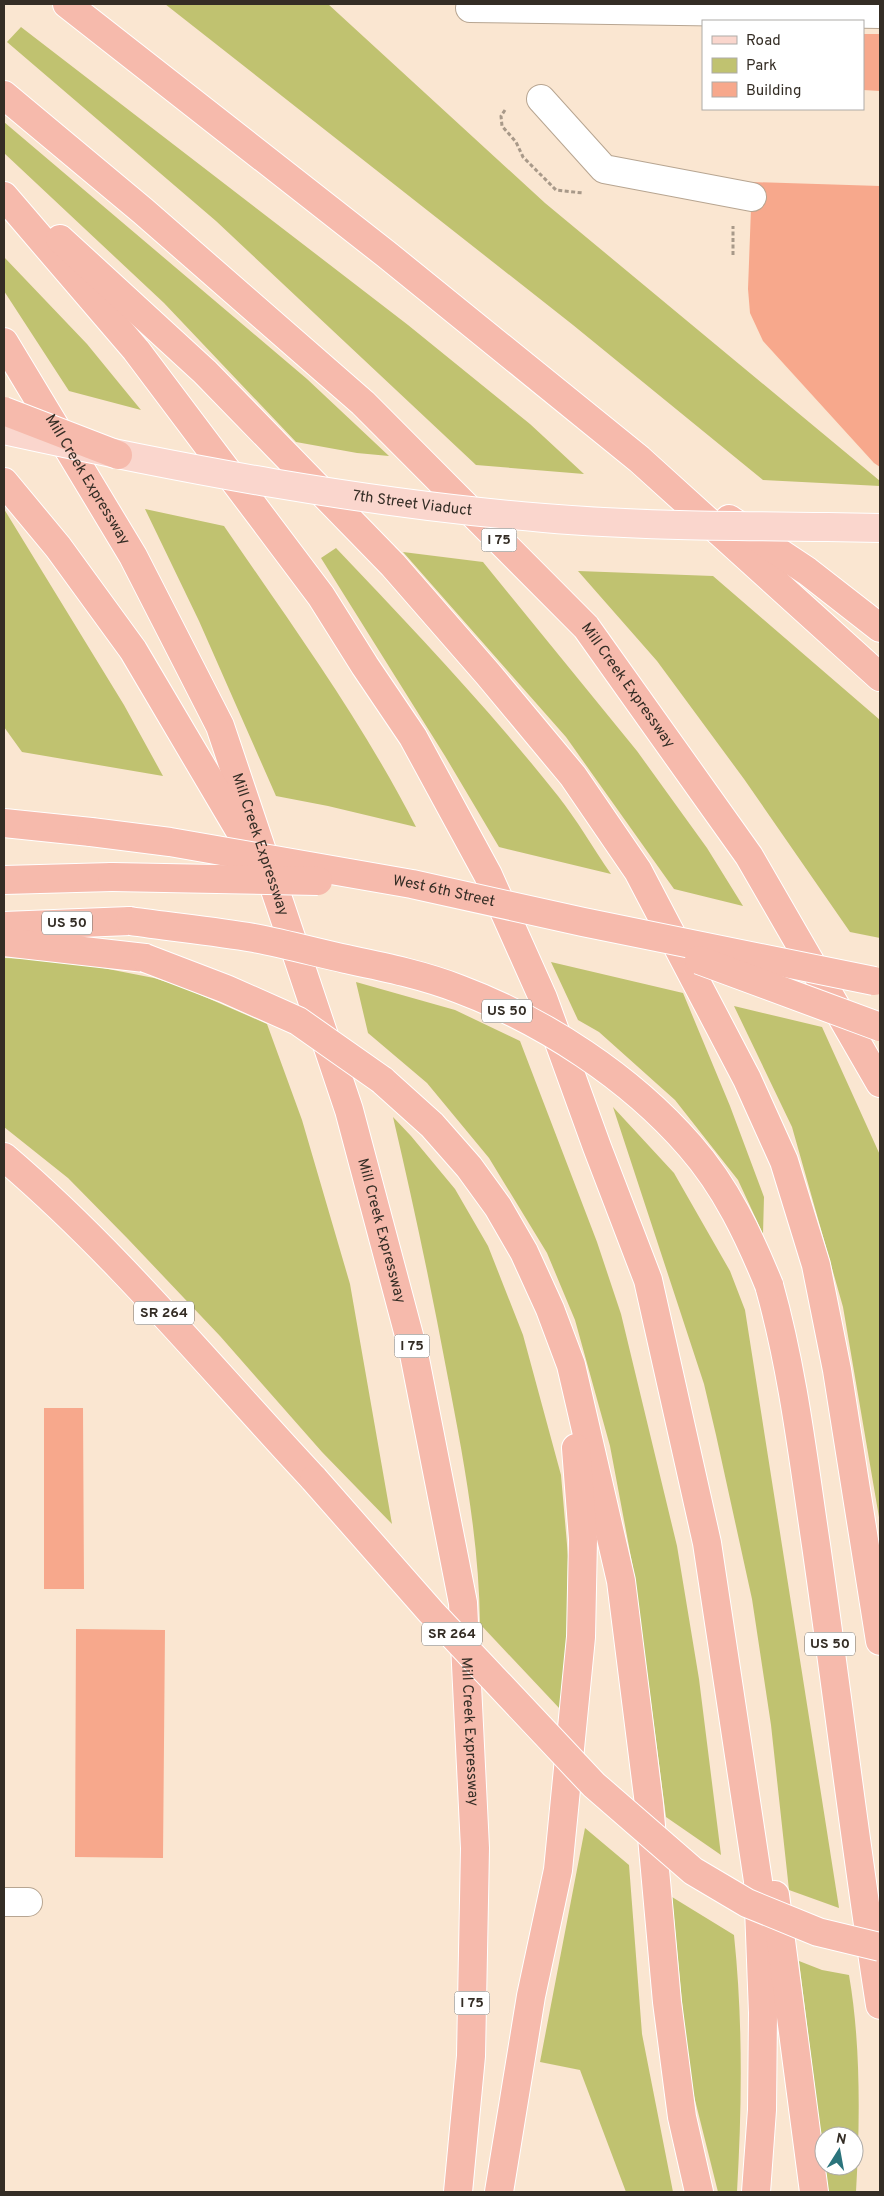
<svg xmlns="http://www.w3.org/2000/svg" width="884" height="2196" viewBox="0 0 884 2196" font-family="Overpass,sans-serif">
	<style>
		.green { fill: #c0c270 }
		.building { fill: #f7a88c }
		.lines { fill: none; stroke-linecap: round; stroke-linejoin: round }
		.minor-casing { stroke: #b7a591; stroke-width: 30 }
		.major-casing { stroke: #fff; stroke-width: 30 }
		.highway-casing { stroke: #fff; stroke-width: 30 }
		.path { stroke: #a89989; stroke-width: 3; stroke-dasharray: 4 2.5; stroke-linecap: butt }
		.minor { stroke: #fff; stroke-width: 28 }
		.major { stroke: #fad6cd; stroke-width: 28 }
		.highway { stroke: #f6baac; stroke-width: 28 }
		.major-bridge-casing { stroke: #fff; stroke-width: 30; stroke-linecap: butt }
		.highway-bridge-casing { stroke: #fff; stroke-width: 30; stroke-linecap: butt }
		.major-bridge { stroke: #fad6cd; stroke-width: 28 }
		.highway-bridge { stroke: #f6baac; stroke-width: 28 }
		.labels { text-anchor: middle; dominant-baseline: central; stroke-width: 5; stroke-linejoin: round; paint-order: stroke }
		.shield { fill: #fff; stroke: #716c66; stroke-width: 1 }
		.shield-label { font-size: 14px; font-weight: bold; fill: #342d25 }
		.street-label { font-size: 15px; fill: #342d25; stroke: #fff }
	</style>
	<rect width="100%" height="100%" fill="#fae6d1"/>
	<path class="green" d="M 165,4 L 328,4 L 545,203 L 880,481 L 880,486 L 763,480 L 573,325 Z
		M 21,27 L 408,325 L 530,424 L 584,474 L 476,465 L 216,221 L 7,42 Z
		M 4,122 L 307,379 L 389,456 L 357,453 L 296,442 L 164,303 L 4,153 Z
		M 4,257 L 87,344 L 141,410 L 69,391 L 4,291 Z
		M 4,509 L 124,705 L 163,776 L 22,752 L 4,727 Z
		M 145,509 L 224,526 C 291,624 362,721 416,827 L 328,806 L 276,796 L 199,621 Z
		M 336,548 C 412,628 489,709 558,796 C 577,820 593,848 611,874 L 499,847 L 445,756 L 321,558 Z
		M 403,552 L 483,562 L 637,751 L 707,848 L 743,906 L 674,889 L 566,737 Z
		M 578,571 L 713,576 L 880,720 L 880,938 L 850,932 L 744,779 L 657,661 Z
		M 4,958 L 62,960 L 154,978 L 180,986 L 267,1024 L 302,1120 L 350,1284 L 392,1524 L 322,1452 L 220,1336 L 128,1239 L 68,1178 L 4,1127 Z
		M 551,962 L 683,993 L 730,1106 L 764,1197 L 763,1234 L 738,1180 L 675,1100 L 599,1032 L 578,1020 Z
		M 356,982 L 455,1010 L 520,1041 L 597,1242 L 621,1314 L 677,1546 L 699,1679 L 721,1855 L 666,1817 L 634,1573 L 610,1446 L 575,1320 L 547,1253 L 489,1158 L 427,1083 L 368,1033 Z
		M 734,1006 L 822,1027 L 880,1155 L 880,1523 L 843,1307 L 792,1127 Z
		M 613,1107 L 674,1173 L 730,1271 L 745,1310 L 839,1908 L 789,1890 L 771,1725 L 752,1599 L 716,1435 L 704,1384 Z
		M 393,1117 L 411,1136 L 455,1189 L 488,1246 L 523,1335 L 561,1475 L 568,1556 L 567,1654 L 560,1709 L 480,1624 C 479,1539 463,1456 447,1373 C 431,1287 413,1202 393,1117 Z
		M 585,1828 L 629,1865 L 642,2034 L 673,2192 L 626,2192 L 580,2070 L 540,2062 Z
		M 672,1897 L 734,1935 C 743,2021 742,2106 737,2192 L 718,2192 L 689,2076 Z
		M 799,1961 L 822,1970 L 849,1975 C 861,2044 860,2123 856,2192 L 828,2192 L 825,2166 L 854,2166 L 854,2136 L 824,2136 L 824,2161 Z"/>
	<path class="building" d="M 863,34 L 880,34 L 880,91 L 863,90 Z
		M 752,182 L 880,186 L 880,467 L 874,463 L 763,341 L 750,313 L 748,289 Z
		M 44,1408 L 83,1408 L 84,1589 L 44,1589 Z
		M 76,1629 L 165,1630 L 163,1858 L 75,1857 Z"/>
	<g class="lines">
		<g class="minor-casing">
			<path id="minor" d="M 470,8 L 880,14
				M 541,99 L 604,169 L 752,197
				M 4,1902 L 28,1902"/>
		</g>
		<g class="major-casing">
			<path id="major" d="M 827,527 L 880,528"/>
		</g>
		<g class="highway-casing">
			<g id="highway">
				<path d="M 67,4 L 386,254 L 639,459 L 880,677"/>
				<path id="s1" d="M 4,95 L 143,211 L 363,403 L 586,627 L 749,856 L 880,1083"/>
				<path d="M 4,196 L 136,350 L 321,596 L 365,666 L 413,737 L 488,875 L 543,998 L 597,1147 L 648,1280 L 707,1543 L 758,1881 L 763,2013 L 762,2110 L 756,2192"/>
				<path d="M 60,239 L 205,372 L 393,565 L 488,674 L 573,776 L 638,871 L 747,1079 L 784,1161 L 816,1265 L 837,1370 L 880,1641"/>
				<path id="s2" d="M 4,342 L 133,556 L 220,726 L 349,1110 L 414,1354 L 463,1603 L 475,1848 L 471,2056 L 458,2192"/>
				<path d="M 4,482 L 58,547 L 133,650 L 247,843"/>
				<path d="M 729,519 L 807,571 L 880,628"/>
				<path d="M 4,823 L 91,832"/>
				<path d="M 4,880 L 112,877"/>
				<path d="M 4,926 L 130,921"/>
				<path d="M 4,942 L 145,958"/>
				<path d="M 382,1080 L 432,1125 L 469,1167 L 498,1207 L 524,1252 L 550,1309 L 571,1365 L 621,1581 L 649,1804 L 667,2002 L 682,2117 L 699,2192"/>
				<path d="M 4,1157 C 118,1254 212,1370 314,1479"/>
				<path d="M 769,1285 C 793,1370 803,1458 816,1545 C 838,1698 856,1852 880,2005"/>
				<path d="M 775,1895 L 814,2192"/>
				<path d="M 499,2192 L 531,1996 L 558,1870 L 581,1637 L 583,1539 L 576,1448"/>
			</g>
		</g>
		<path class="path" d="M 505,110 L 501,116 L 502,126 L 516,142 L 523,157 L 556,190 L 583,193
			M 733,255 L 733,226"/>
		<use href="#minor" class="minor"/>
		<use href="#major" class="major"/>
		<use href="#highway" class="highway"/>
		<g class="major-bridge-casing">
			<g id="major-bridge">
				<path id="s3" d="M 4,430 C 182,469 362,503 544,518 C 638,526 733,526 827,527"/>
			</g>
		</g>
		<g class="highway-bridge-casing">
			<g id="highway-bridge">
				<path d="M 4,411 L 118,455"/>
				<path id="s4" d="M 91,832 L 170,842 L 412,884 L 583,922 L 874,981"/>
				<path d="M 112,877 L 318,881"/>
				<path d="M 130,921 C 171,927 213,931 254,938 C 285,944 315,952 346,959 C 384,967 423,975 459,989 C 544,1021 630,1077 690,1146 C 726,1187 749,1236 769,1285"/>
				<path d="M 145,958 L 226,989 L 298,1021 L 382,1080"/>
				<path d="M 699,960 L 880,1027"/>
				<path d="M 314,1479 L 431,1612 L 594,1785 L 693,1871 L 747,1903 L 818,1932 L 880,1947"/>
			</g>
		</g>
		<use href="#major-bridge" class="major-bridge"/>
		<use href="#highway-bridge" class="highway-bridge"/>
	</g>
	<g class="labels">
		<g class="shield">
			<rect x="481.5" y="528.5" width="35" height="23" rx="4"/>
			<rect x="42" y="911.5" width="50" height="23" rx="4"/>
			<rect x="482" y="999.5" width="50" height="23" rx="4"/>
			<rect x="134" y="1301.5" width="60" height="23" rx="4"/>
			<rect x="394.5" y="1334.5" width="35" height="23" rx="4"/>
			<rect x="422" y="1622.5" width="60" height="23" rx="4"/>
			<rect x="805" y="1632.5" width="50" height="23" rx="4"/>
			<rect x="454.5" y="1991.5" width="35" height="23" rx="4"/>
		</g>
		<g class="shield-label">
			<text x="499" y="540">I 75</text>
			<text x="67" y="923">US 50</text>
			<text x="507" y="1011">US 50</text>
			<text x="164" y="1313">SR 264</text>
			<text x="412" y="1346">I 75</text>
			<text x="452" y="1634">SR 264</text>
			<text x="830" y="1644">US 50</text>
			<text x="472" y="2003">I 75</text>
		</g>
		<g class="street-label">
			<text stroke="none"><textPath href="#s2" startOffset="161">Mill Creek Expressway</textPath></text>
			<text stroke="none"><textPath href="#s3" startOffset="415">7th Street Viaduct</textPath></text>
			<text stroke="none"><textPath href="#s1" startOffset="861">Mill Creek Expressway</textPath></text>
			<text stroke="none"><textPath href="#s2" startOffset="566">Mill Creek Expressway</textPath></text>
			<text stroke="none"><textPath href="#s4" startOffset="358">West 6th Street</textPath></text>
			<text stroke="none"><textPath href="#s2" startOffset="971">Mill Creek Expressway</textPath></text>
			<text stroke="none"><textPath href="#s2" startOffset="1481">Mill Creek Expressway</textPath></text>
		</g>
	</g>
	<rect width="884" height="2196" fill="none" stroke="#342d25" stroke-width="10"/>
	<rect x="702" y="20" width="162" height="90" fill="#ffffff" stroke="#aeaba8"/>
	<rect x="712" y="36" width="25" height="8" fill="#fad6cd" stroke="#aeaba8"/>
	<text x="746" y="45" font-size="15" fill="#342d25">Road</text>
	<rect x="712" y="58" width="25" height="15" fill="#c0c270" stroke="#aeaba8"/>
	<text x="746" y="70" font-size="15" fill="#342d25">Park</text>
	<rect x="712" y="82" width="25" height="15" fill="#f7a88c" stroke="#aeaba8"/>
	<text x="746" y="95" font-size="15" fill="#342d25">Building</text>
	<g transform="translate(839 2151) rotate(11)"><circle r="24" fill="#ffffff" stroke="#aeaba8"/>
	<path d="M0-4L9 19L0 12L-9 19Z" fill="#2b747c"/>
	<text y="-8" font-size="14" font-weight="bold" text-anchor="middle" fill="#342d25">N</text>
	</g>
</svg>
